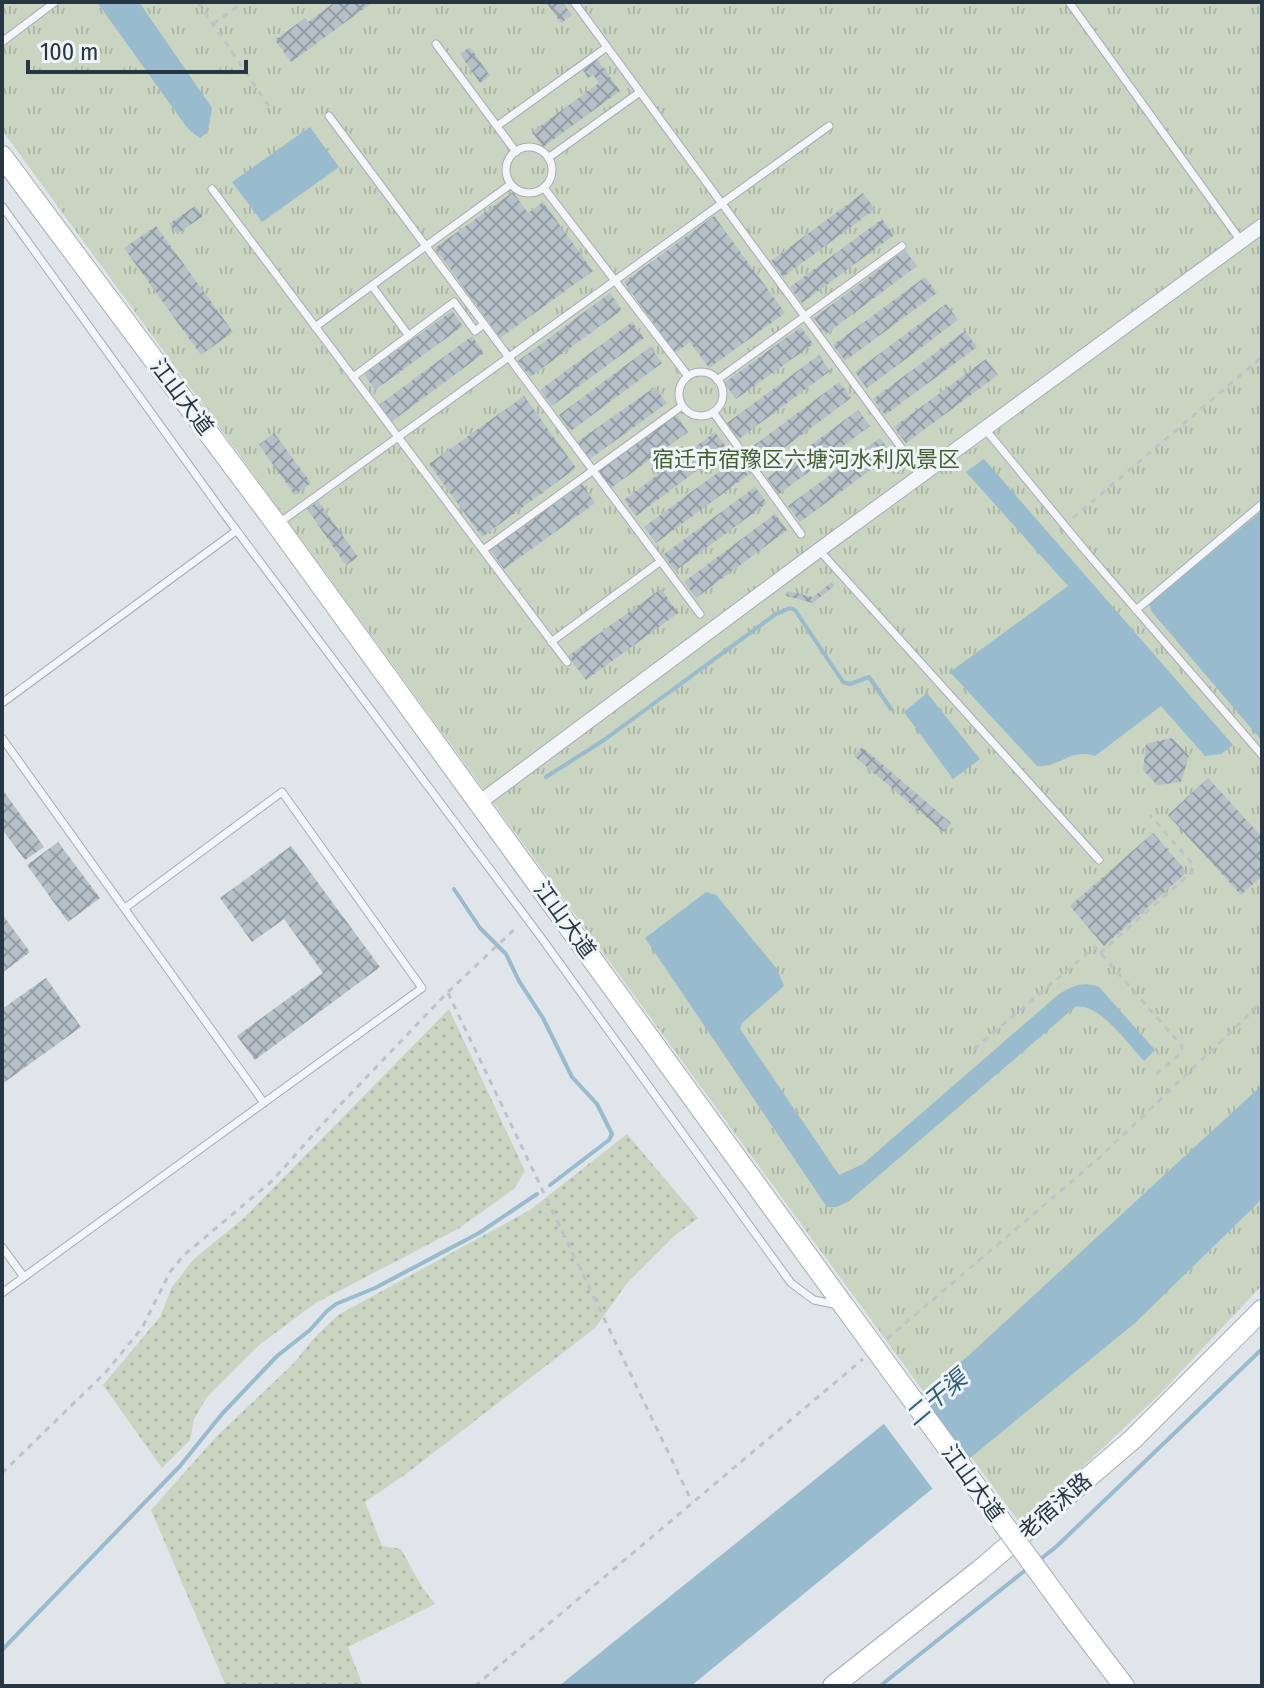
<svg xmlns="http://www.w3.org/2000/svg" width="1264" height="1688" viewBox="0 0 1264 1688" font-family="'Fira Sans Condensed','Noto Sans SC',sans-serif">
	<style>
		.grass { fill: url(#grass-dots) }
		.park { fill: url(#park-tufts) }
		.water { fill: #98bbcd }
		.pier { fill: #e0e5ea }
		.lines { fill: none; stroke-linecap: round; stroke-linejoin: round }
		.stream { stroke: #98bbcd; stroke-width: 4 }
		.building { fill: url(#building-cross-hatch) }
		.lane-casing { stroke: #a5adb5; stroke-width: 9 }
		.street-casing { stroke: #a5adb5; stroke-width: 16 }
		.secondary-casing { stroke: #a5adb5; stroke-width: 22 }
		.path { stroke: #bec3c9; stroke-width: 3; stroke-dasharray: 6 6; stroke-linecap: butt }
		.lane { stroke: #f3f5f8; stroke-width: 7 }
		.street { stroke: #f3f5f8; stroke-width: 14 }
		.secondary { stroke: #fff; stroke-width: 20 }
		.secondary-bridge-casing { stroke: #a5adb5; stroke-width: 22; stroke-linecap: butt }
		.secondary-bridge { stroke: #fff; stroke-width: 20 }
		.labels { text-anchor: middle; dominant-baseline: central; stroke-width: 6; stroke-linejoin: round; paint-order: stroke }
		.street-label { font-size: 22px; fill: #273643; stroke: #eff4f7 }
		.park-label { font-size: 22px; fill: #436033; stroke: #eff4f7 }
		.water-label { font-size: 24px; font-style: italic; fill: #2d5d7a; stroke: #eff4f7 }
	</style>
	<defs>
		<pattern id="grass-dots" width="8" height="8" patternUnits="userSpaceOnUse" patternTransform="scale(2)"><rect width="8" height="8" fill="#c9d5c0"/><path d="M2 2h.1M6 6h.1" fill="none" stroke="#adb7a6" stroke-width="1.8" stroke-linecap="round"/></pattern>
		<pattern id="park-tufts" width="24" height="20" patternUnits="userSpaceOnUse" patternTransform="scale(2)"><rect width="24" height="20" fill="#c9d5c0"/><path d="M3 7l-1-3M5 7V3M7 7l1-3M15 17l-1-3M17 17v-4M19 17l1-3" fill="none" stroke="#adb7a6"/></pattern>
		<pattern id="building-cross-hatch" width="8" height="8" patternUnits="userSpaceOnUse" patternTransform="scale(2)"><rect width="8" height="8" fill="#b6c0c8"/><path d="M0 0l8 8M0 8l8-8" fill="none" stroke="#949da4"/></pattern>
	</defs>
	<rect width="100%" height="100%" fill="#e0e5ea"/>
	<path class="grass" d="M 449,1009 L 525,1171 L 514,1189 L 458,1229 L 314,1304 L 259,1345 L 207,1397 L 194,1419 L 190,1440 L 162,1468 L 103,1385 L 160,1317 L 172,1287 L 194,1259 L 245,1217 Z
		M 627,1134 L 698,1218 L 674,1236 L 627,1283 L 595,1328 L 406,1474 L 365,1502 L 382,1546 L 401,1549 L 422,1587 L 435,1604 L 348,1647 L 363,1686 L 226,1686 L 151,1510 L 217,1436 L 294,1363 L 314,1338 L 338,1315 L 530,1210 Z"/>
	<path class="park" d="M 2,2 L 1262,2 L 1262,1285 L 1161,1393 L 1021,1525 L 2,130 Z"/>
	<path class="water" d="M 97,2 L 139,2 L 212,108 L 208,132 L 200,138 L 188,129 Z
		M 310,127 L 339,167 L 262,222 L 232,182 Z
		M 984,459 L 1233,745 L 1221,754 L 1205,756 L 1161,706 L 1095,756 C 1068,748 1061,768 1037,766 L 950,672 L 1068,586 L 966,472 Z
		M 1262,511 L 1262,741 L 1152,612 L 1149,604 Z
		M 927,693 L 980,759 L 953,779 L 904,712 Z
		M 706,892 L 716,895 L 777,969 L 784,986 L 742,1023 L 740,1029 L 839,1175 L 863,1164 L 1059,994 C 1073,986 1083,981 1099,987 L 1155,1050 L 1144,1061 C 1128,1044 1099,1002 1075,1007 L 849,1201 L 837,1207 L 827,1207 L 645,938 Z
		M 1262,1085 L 1262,1199 L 1135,1323 L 691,1686 L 559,1686 L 968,1356 Z"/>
	<path class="pier" d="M 915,1393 L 968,1465 L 935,1492 L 881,1420 Z"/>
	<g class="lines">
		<path class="stream" d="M 546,777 L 604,740 L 776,614 L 790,608 L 795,610 L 843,682 L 850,684 L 869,677 L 891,709
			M 454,889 L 480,928 L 506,954 L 519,981 L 543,1018 L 572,1077 L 597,1104 L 612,1134 L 609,1140 L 550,1185
			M 1037,1562 L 1057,1546 L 1262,1349
			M 2,1650 L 180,1466 L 222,1414 L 277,1356 L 310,1330 L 327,1311 L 336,1304 L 375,1288 L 479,1233 L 537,1194
			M 880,1686 L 1027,1569"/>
	</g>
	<path class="building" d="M 335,2 L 373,2 L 291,62 L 275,40 L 305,18 L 308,22 Z
		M 546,2 L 562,2 L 572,15 L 561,23 Z
		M 470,47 L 490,76 L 480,83 L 460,54 Z
		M 597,59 L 620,91 L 543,147 L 532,132 L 599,83 L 593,75 L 588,78 L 583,70 Z
		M 513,192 L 528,213 L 543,202 L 593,271 L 500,338 L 435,248 Z
		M 863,193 L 875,209 L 783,277 L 771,261 Z
		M 195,206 L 203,216 L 177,234 L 169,224 Z
		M 714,216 L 785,313 L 709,368 L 690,342 L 675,353 L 624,282 Z
		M 882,219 L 894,235 L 802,303 L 790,287 Z
		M 156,226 L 233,332 L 201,355 L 124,248 Z
		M 905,250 L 917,266 L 826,334 L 814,318 Z
		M 925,277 L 937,293 L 845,361 L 833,345 Z
		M 610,293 L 622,310 L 530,377 L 518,361 Z
		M 946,304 L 958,320 L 867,388 L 855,372 Z
		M 452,311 L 463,326 L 375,390 L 364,374 Z
		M 632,322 L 644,338 L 552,406 L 540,390 Z
		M 801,327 L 813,344 L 736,399 L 724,383 Z
		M 965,331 L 977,347 L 885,415 L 873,399 Z
		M 472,336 L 484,353 L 391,422 L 379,405 Z
		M 650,347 L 662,363 L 571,431 L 559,415 Z
		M 819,355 L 830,371 L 739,439 L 727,423 Z
		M 986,359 L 998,375 L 906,443 L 894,427 Z
		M 839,382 L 851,398 L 760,466 L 748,450 Z
		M 655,387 L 667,403 L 590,459 L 577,442 Z
		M 524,396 L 576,468 L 482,537 L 429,464 Z
		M 858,410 L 870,426 L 779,494 L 767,478 Z
		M 676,415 L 688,432 L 611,488 L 599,471 Z
		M 715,432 L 727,448 L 636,516 L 624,500 Z
		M 274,433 L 311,483 L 295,495 L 259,445 Z
		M 880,438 L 892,454 L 800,522 L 788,506 Z
		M 736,459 L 748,475 L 656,543 L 644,527 Z
		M 582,484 L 595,503 L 504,569 L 490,550 Z
		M 755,487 L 767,503 L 675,571 L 663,555 Z
		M 318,501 L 358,557 L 346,565 L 307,509 Z
		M 775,514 L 787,530 L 696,598 L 684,582 Z
		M 832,582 L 834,586 L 813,603 L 786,596 L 787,591 L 813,597 Z
		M 661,589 L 678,613 L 586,680 L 568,656 Z
		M 1172,738 L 1189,756 L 1181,782 L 1157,785 L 1143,770 L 1146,744 Z
		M 862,747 L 951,823 L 944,832 L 854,756 Z
		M 1208,778 L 1262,837 L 1262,876 L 1241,895 L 1168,815 Z
		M 2,789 L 44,847 L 25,860 L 2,829 Z
		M 1153,833 L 1187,872 L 1104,946 L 1070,906 Z
		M 58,842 L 100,898 L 68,922 L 27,865 Z
		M 291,846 L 380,967 L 255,1060 L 237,1036 L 323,973 L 284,919 L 252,942 L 220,898 Z
		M 2,914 L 30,952 L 2,973 Z
		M 46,978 L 81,1027 L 2,1084 L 2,1009 Z"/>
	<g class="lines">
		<g class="lane-casing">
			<path id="lane" d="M 574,2 L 908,457
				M 1069,2 L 1241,241
				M 2,42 L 55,2
				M 436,44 L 516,152
				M 329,116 L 700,614
				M 497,126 L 607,47
				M506 170a23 23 0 1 1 46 0a23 23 0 1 1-46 0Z
				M 548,158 L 640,92
				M 544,188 L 688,376
				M 212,189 L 567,662
				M 2,206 L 222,511 L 540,936 L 791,1283 L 814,1300 L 838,1305
				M 372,286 L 409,336
				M 315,327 L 511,184
				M679 394a22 22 0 1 1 44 0a22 22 0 1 1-44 0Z
				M 353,377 L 454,302 L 475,331 L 484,324
				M 717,380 L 902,246
				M 713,412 L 801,534
				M 985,429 L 1088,554 L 1262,755
				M 279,523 L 829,126
				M 483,550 L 682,406
				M 819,550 L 1099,860
				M 1136,610 L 1262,504
				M 551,642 L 661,561
				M 2,703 L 236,531
				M 2,738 L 264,1103
				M 2,1247 L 24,1277
				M 2,1293 L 422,988 L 282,792 L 125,908"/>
		</g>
		<g class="street-casing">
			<path id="street" d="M 480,802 L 819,550 L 1262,226"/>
		</g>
		<g class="secondary-casing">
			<path id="secondary" d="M 2,156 L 277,525 L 844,1306
				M 1073,1619 L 1124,1686
				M 833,1686 L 980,1570 L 1133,1439 L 1262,1310"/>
		</g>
		<path class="path" d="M 198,2 L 270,108
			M 213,24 L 244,2
			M 1073,518 L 1262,357
			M 1100,953 L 1192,872 L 1193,866 L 1190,861 L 1150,815
			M 448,993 L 692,1502
			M 974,1049 L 1095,947 L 1182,1046 L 1182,1052 L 1153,1077
			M 887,1339 L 1099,1158 L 1262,1002
			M 2,1473 L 106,1372 L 142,1328 L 170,1272 L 184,1255 L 272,1181 L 338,1107 L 448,992 L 518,926
			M 475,1686 L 863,1359"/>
		<use href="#lane" class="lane"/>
		<use href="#street" class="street"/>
		<use href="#secondary" class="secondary"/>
		<g class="secondary-bridge-casing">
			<path id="secondary-bridge" d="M 844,1306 L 1073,1619"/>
		</g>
		<use href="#secondary-bridge" class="secondary-bridge"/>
	</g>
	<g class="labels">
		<g class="street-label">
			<text transform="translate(182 397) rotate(53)">江山大道</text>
			<text transform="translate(565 920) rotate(54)">江山大道</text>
			<text transform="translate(973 1483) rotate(54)">江山大道</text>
			<text transform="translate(1055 1506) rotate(-41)">老宿沭路</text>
		</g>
		<g class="park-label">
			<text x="806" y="459">宿迁市宿豫区六塘河水利风景区</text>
		</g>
		<g class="water-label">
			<text transform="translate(936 1398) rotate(-40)">二干渠</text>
		</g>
	</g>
	<rect width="1264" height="1688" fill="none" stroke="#273643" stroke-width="8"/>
	<path d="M28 60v12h218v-12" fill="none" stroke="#273643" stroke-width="4"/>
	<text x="40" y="60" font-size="24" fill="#273643" stroke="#eff4f7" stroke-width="6" paint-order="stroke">100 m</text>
</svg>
